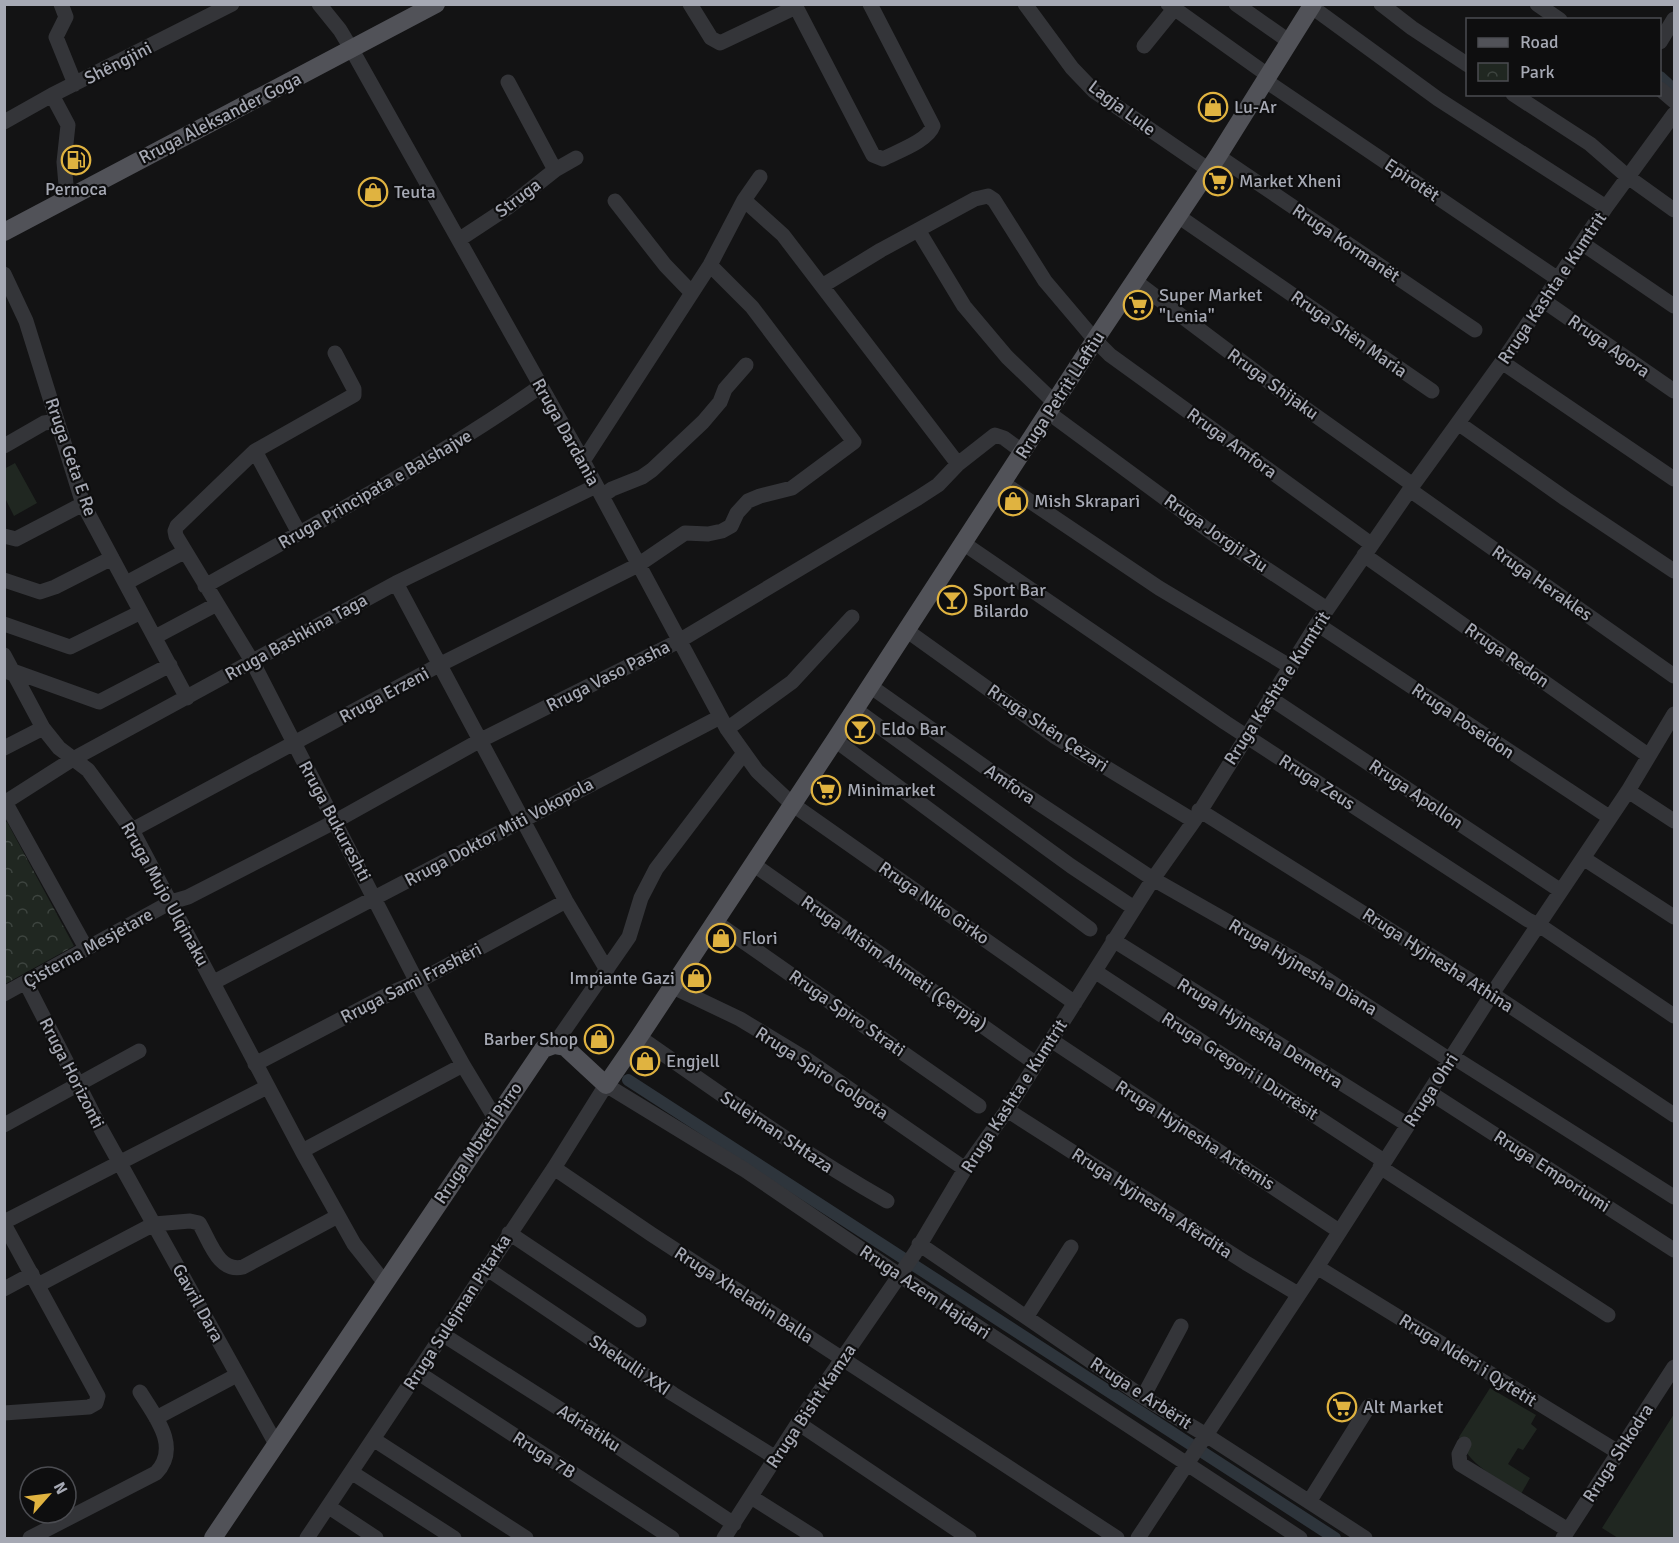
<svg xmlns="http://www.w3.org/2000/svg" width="1679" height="1543" viewBox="0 0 1679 1543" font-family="Signika,sans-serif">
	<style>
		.green { fill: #202721 }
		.park { fill: url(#park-crowns) }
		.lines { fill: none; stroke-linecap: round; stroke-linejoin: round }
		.canal { stroke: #2e353c; stroke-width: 12 }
		.minor { stroke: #343539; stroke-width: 15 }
		.major { stroke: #515258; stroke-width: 18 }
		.labels { text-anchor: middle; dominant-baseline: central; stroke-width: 4.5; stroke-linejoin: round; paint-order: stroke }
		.street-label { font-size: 18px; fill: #a6a9b4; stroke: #0e0e0f }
		.poi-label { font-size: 18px; fill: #a6a9b4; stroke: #0e0e0f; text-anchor: start }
	</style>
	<defs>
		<pattern id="park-crowns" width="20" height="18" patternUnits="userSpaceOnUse" patternTransform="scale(1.5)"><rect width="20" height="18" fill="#202721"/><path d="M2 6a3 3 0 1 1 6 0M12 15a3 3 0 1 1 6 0" fill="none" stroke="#3d443f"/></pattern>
	</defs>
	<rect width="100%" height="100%" fill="#131314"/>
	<path class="green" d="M 15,463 L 37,503 L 14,516 L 5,498 L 4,469 Z
		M 1490,1388 L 1536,1415 L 1531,1424 L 1537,1429 L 1523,1450 L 1518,1448 L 1508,1464 L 1530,1478 L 1521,1494 C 1499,1479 1466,1464 1459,1437 Z
		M 1674,1414 L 1674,1538 L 1618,1538 L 1602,1528 Z"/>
	<path class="park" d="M 7,822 L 74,946 L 5,984 L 4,823 Z"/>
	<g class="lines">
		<path class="canal" d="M 1660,77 L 1674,90
			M 628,1080 L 1335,1538"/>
		<path class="minor" d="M 61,4 L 66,17 L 56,37 L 75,84
			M 319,4 L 340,30 L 352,50 L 583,461 L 727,729 L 757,771 L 792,804 L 1075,1003
			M 690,4 L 711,38 L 720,43 L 796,7 L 797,4
			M 1025,4 L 1072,68 L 1094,91 L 1209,170
			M 1168,4 L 1269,76
			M 1236,4 L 1290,42
			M 1381,4 L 1412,28 L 1468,65
			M 1537,4 L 1560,20
			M 796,7 L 873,155 L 883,159 C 896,152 928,141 933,126 L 870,4
			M 1312,7 L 1438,99 L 1606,207
			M 1660,42 L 1674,19
			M 1144,46 L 1174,9
			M 1266,81 L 1558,279
			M 508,82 L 555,170
			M 1660,89 L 1674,101
			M 1513,94 L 1590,144 L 1628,177 L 1674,210
			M 52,95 L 68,125 L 64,162 L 66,185 L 71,196
			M 4,122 L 52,95 L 232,4
			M 1218,156 L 1475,330
			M 744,200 L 783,235 L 958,464
			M 615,201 L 665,265 L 691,292
			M 1178,216 L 1432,391
			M 918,230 L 964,306 L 1007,357 L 1055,403
			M 460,239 L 507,208 L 555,170 L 576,158
			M 1583,244 L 1674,306
			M 4,274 L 26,321 L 83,504 L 187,698
			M 1135,281 L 1281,391 L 1413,485
			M 822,286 L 881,250 L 975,199 L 988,196 L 994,200 L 1045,281 L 1095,340 L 1110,355 L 1371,544
			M 1544,301 L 1674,391
			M 335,353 L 354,389 L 354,395 L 255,451 L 177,526 L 175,531 L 176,536 L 252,661 L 417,982 L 463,1065 L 495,1118
			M 1502,362 L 1674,479
			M 1049,413 L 1212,533 L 1327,609
			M 1458,423 L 1566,499 L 1674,571
			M 4,446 L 44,423 L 57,421
			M 255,451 L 299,533
			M 583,461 L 710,265 L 744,200 L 760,177
			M 1003,483 L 1159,588 L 1291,667
			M 1410,490 L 1674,676
			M 602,496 L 612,489 L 642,477 L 652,470 L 703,422 L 720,402 L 725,389 L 746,365
			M 4,536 L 16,539 L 83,504
			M 963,543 L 1226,723 L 1528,920 L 1539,925 L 1674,1016
			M 1364,555 L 1649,756
			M 4,580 L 40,592 L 55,587 L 112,558
			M 126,583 L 184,552
			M 396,583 L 566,901 L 607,970
			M 205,586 C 318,522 434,461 541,386
			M 4,624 L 70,647 L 141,612
			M 1317,624 L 1609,817
			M 906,630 L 1054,736 L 1194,821
			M 155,637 L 217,604
			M 4,655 L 43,728 L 59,748 L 88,770 L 132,830 L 302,1151 L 354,1244 L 385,1283
			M 10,673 L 13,671 L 99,702 L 170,665
			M 870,686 L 999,777 L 1153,879 L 1308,967 L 1450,1060
			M 1270,698 L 1561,891
			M 855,709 L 1071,866 L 1134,908
			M 727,729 L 792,682 L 852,617
			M 835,740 L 1090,929
			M 4,748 L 43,728
			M 1628,791 L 1674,821
			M 5,802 L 86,948
			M 4,803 L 73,759 L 396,583 L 596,486
			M 1199,810 L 1492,994 L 1674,1115
			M 132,830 L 439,665 L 638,565 L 685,533 L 708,534 L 722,531 L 731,526 L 737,513 L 748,501 L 760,496 L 792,488 L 854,442 L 752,307 L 710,265
			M 1583,858 L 1674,917
			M 753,864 L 1035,1063
			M 714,921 L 979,1106
			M 1113,940 L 1408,1125
			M 1096,972 L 1384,1161
			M 214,982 L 720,717
			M 26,983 L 102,1131 L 276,1444
			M 673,987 L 740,1019 L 806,1059 L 965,1169
			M 4,994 L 171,902 L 188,897 L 334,822 L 479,741 L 679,641 L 918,498 L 938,485 L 958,464 L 995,435 L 1004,438 L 1023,452
			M 639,1037 C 721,1094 801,1152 887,1201
			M 1051,1040 L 1339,1231
			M 554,1045 L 629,937 L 641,898 L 656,869 L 744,753
			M 1453,1057 L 1674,1197
			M 255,1064 L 393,992 L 417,982 L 566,901
			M 1429,1092 L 1674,1250
			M 1007,1110 L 1246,1263 L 1298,1294
			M 4,1125 L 139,1051
			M 302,1151 L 463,1065
			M 1380,1167 L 1608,1315
			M 554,1168 L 651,1234 L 1117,1538
			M 4,1222 L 267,1087
			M 4,1224 L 98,1396 L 96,1403 L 89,1407 L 4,1413
			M 509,1233 L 639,1320
			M 919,1244 L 1143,1397 L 1206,1435 L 1365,1538
			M 1317,1267 L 1618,1452
			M 486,1268 L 673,1394 L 776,1458
			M 38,1285 L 154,1224 L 190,1221 L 199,1223 C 210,1241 218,1273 243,1267 L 338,1216
			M 4,1289 L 32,1274
			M 1027,1316 L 1071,1247
			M 442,1334 L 585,1425 L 734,1524
			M 417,1372 L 672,1538
			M 1143,1397 L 1181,1326
			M 156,1418 L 237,1375
			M 798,1423 L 969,1538
			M 373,1439 L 526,1538
			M 1464,1444 L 1459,1454 L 1460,1464 L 1568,1530
			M 351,1472 L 454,1538
			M 751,1497 L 816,1538
			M 1309,1502 L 1369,1406
			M 329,1507 L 376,1538
			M 30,1538 L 156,1473 C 181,1447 155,1416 140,1392
			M 307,1538 L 554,1168 L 606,1085 L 745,1170 L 899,1275 L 1300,1538
			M 724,1538 L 798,1423 L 915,1253 L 965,1169 L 1007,1110 L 1153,879 L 1194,821 L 1317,624 L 1413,485 L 1502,362 L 1606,207 L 1674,114
			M 1138,1538 L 1317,1267 L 1492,994 L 1628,791 L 1674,714
			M 1563,1538 L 1674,1367"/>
		<path class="major" d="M 4,232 L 436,4
			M 213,1538 L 543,1049 L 554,1045 L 565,1047 L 606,1085 L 639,1037 L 835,740 L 1095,340 L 1218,156 L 1313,4"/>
	</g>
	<defs>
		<g id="shop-ring" transform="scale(1.5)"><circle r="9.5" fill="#0e0e0f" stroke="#e0b340" stroke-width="1.5"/><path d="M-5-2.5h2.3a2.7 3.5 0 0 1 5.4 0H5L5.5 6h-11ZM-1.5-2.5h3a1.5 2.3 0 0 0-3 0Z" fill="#e0b340"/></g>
		<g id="fuel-ring" transform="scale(1.5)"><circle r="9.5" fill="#0e0e0f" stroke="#e0b340" stroke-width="1.5"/><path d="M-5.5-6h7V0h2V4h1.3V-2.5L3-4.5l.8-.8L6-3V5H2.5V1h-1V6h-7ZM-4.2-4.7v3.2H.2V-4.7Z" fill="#e0b340"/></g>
		<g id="supermarket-ring" transform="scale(1.5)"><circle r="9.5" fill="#0e0e0f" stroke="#e0b340" stroke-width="1.5"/><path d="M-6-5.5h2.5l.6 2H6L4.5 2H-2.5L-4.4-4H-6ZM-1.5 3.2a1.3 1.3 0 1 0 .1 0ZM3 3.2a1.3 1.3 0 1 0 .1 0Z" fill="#e0b340"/></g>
		<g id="bar-ring" transform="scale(1.5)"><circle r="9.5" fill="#0e0e0f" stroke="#e0b340" stroke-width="1.5"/><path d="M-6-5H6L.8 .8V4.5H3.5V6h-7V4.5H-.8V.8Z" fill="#e0b340"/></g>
	</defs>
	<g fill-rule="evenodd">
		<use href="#shop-ring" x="1213" y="107"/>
		<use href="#fuel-ring" x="76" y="160"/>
		<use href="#supermarket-ring" x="1218" y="181"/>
		<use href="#shop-ring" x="373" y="192"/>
		<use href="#supermarket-ring" x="1138" y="305"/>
		<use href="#shop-ring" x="1013" y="501"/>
		<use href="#bar-ring" x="952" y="600"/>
		<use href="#bar-ring" x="860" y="729"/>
		<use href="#supermarket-ring" x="826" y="790"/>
		<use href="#shop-ring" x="721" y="938"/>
		<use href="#shop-ring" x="696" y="978"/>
		<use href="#shop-ring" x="599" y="1039"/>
		<use href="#shop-ring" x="645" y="1061"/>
		<use href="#supermarket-ring" x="1342" y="1407"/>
	</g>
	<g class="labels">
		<g class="street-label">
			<text transform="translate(118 63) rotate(-27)">Shëngjini</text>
			<text transform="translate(1122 108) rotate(37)">Lagja Lule</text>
			<text transform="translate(220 118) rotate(-27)">Rruga Aleksander Goga</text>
			<text transform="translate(1412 180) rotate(34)">Epirotët</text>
			<text transform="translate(518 198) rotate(-37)">Struga</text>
			<text transform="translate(1346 243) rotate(34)">Rruga Kormanët</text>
			<text transform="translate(1552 288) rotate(-56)">Rruga Kashta e Kumtrit</text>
			<text transform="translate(1349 334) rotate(35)">Rruga Shën Maria</text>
			<text transform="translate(1609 346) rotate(35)">Rruga Agora</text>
			<text transform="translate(1273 384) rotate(36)">Rruga Shijaku</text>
			<text transform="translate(1060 395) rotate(-57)">Rruga Petrit Llaftiu</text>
			<text transform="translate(566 432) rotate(61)">Rruga Dardania</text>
			<text transform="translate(1232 443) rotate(36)">Rruga Amfora</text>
			<text transform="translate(71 457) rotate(71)">Rruga Geta E Re</text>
			<text transform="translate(375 489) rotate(-30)">Rruga Principata e Balshajve</text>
			<text transform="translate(1216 533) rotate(35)">Rruga Jorgji Ziu</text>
			<text transform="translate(1542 583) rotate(35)">Rruga Herakles</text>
			<text transform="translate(296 637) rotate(-29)">Rruga Bashkina Taga</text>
			<text transform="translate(1507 655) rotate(35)">Rruga Redon</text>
			<text transform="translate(608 676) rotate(-27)">Rruga Vaso Pasha</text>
			<text transform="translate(1277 688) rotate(-57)">Rruga Kashta e Kumtrit</text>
			<text transform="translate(384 695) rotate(-28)">Rruga Erzeni</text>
			<text transform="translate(1463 721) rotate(34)">Rruga Poseidon</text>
			<text transform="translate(1048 728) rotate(34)">Rruga Shën Çezari</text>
			<text transform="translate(1317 782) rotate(33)">Rruga Zeus</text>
			<text transform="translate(1010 784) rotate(34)">Amfora</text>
			<text transform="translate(1416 794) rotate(34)">Rruga Apollon</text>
			<text transform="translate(335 821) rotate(62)">Rruga Bukureshti</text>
			<text transform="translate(499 832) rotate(-28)">Rruga Doktor Miti Vokopola</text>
			<text transform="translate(165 894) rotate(61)">Rruga Mujo Ulqinaku</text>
			<text transform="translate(934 903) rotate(35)">Rruga Niko Girko</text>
			<text transform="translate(88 948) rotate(-29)">Çisterna Mesjetare</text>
			<text transform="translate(1438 960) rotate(33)">Rruga Hyjnesha Athina</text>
			<text transform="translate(894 963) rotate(35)">Rruga Misim Ahmeti (Çerpja)</text>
			<text transform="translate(1303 967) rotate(31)">Rruga Hyjnesha Diana</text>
			<text transform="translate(411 983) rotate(-27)">Rruga Sami Frashëri</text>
			<text transform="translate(847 1013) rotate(35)">Rruga Spiro Strati</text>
			<text transform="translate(1260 1033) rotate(32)">Rruga Hyjnesha Demetra</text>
			<text transform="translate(1240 1066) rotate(33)">Rruga Gregori i Durrësit</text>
			<text transform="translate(72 1073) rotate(63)">Rruga Horizonti</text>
			<text transform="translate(822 1073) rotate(33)">Rruga Spiro Golgota</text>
			<text transform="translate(1431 1090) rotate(-57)">Rruga Ohri</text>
			<text transform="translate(1014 1096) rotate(-57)">Rruga Kashta e Kumtrit</text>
			<text transform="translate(777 1132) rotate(34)">Sulejman SHtaza</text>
			<text transform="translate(1195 1135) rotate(33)">Rruga Hyjnesha Artemis</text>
			<text transform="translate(478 1143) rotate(-56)">Rruga Mbreti Pirro</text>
			<text transform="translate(1552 1171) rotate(33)">Rruga Emporiumi</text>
			<text transform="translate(1152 1203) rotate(33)">Rruga Hyjnesha Afërdita</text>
			<text transform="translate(925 1292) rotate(34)">Rruga Azem Hajdari</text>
			<text transform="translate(744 1295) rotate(33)">Rruga Xheladin Balla</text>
			<text transform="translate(198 1303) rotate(61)">Gavril Dara</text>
			<text transform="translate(457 1312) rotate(-57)">Rruga Sulejman Pitarka</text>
			<text transform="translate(1468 1360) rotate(32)">Rruga Nderi i Qytetit</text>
			<text transform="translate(630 1365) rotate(34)">Shekulli XXI</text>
			<text transform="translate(1141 1393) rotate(33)">Rruga e Arbërit</text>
			<text transform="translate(811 1406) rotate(-56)">Rruga Bisht Kamza</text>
			<text transform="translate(589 1428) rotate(33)">Adriatiku</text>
			<text transform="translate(1618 1453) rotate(-57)">Rruga Shkodra</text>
			<text transform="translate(544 1455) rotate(33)">Rruga 7B</text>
		</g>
		<g class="poi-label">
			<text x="1234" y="107">Lu-Ar</text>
			<text x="1239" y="181">Market Xheni</text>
			<text x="76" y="189" text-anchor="middle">Pernoca</text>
			<text x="394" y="192">Teuta</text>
			<text x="1159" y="295">Super Market<tspan x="1159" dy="21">"Lenia"</tspan></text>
			<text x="1034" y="501">Mish Skrapari</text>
			<text x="973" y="590">Sport Bar<tspan x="973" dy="21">Bilardo</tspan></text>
			<text x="881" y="729">Eldo Bar</text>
			<text x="847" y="790">Minimarket</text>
			<text x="742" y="938">Flori</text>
			<text x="675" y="978" text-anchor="end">Impiante Gazi</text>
			<text x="578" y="1039" text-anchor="end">Barber Shop</text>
			<text x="666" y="1061">Engjell</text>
			<text x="1363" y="1407">Alt Market</text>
		</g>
	</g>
	<rect width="1679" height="1543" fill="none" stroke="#a6a9b4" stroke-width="12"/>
	<rect x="1466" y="18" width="195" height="78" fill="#0e0e0f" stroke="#4b4c51" stroke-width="1.5"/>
	<rect x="1478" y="38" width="30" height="9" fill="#515258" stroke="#4b4c51" stroke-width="1.5"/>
	<text x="1520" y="48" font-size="18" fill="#a6a9b4">Road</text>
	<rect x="1478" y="63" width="30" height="18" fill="url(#park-crowns)" stroke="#4b4c51" stroke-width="1.5"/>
	<text x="1520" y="78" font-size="18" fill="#a6a9b4">Park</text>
	<g transform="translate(48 1495) rotate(62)"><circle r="28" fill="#0e0e0f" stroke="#4b4c51" stroke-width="1.5"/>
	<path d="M0-4.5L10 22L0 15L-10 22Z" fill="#e0b340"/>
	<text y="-9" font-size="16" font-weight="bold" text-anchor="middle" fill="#a6a9b4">N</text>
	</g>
</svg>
